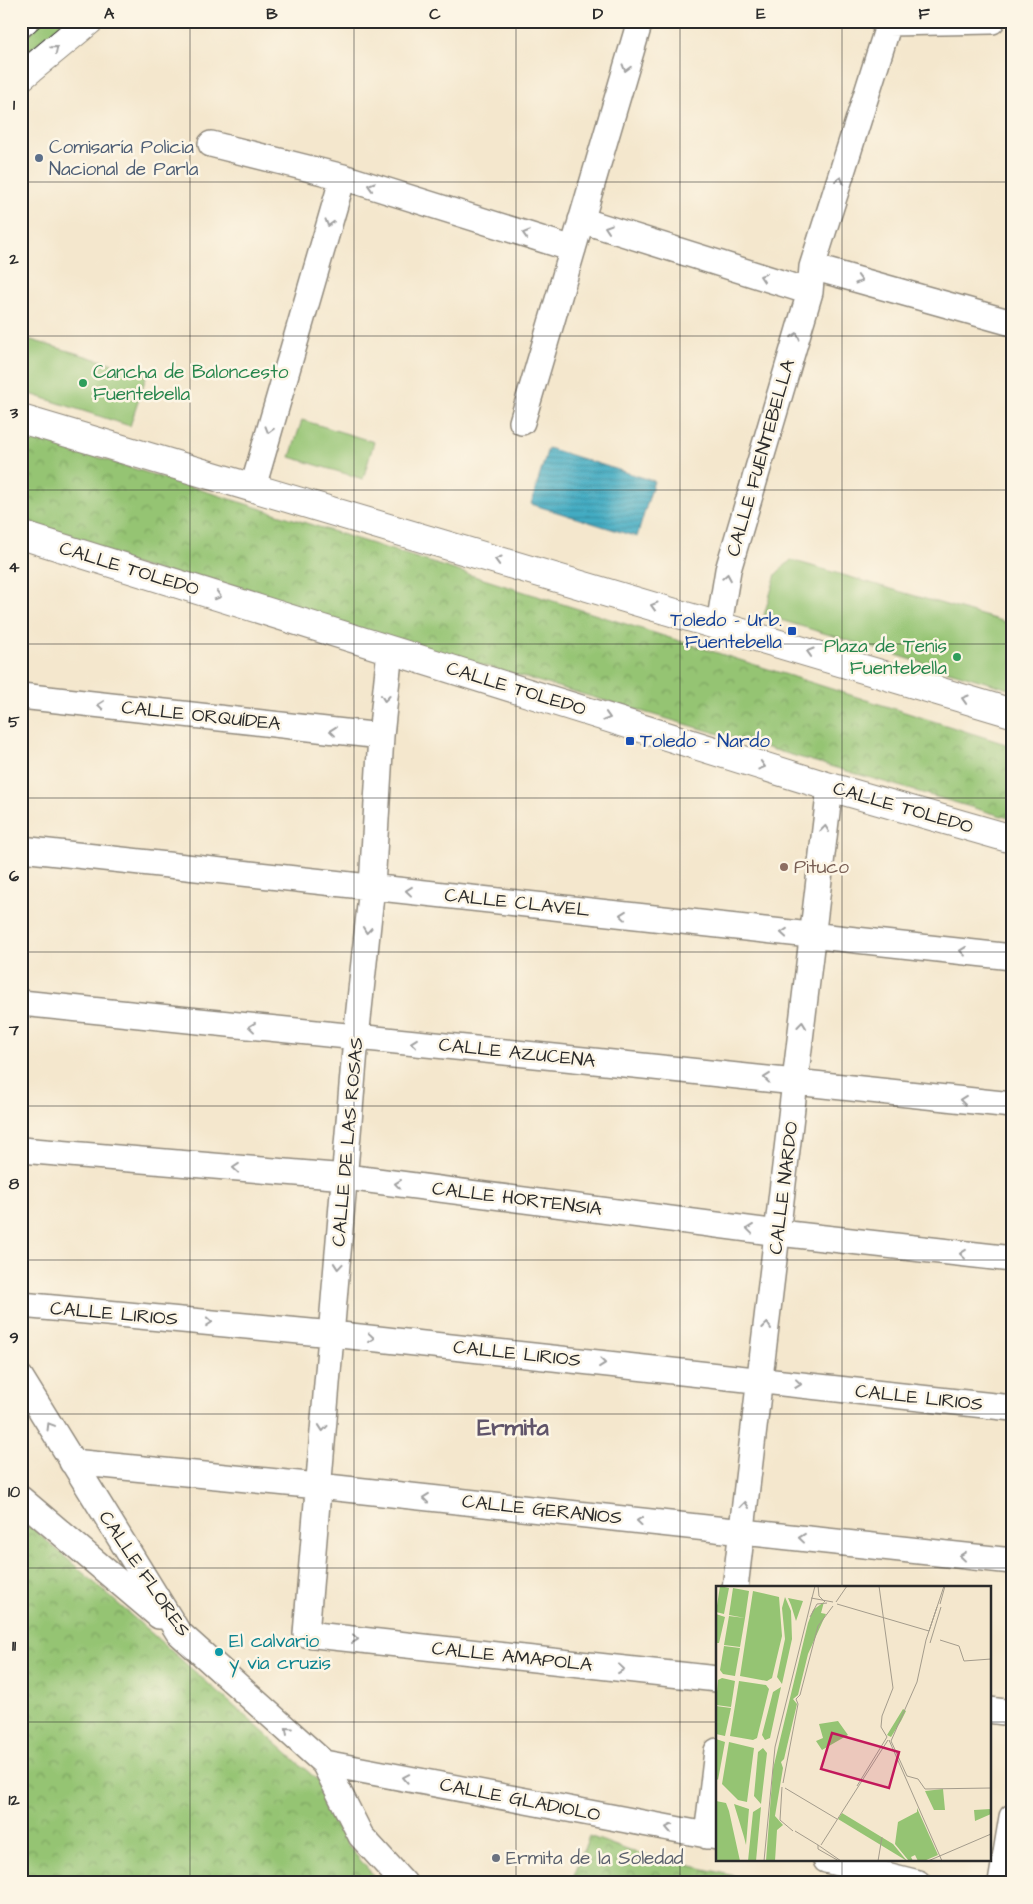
<svg xmlns="http://www.w3.org/2000/svg" width="1033" height="1904" viewBox="0 0 1033 1904" font-family="'Architects Daughter',sans-serif">
	<style>
		.green { fill: #95c473; stroke: #60784f }
		.park { fill: url(#park-crowns); stroke: #60784f }
		.water { fill: url(#water-rules); stroke: #376c77 }
		.lines { fill: none; stroke-linecap: round; stroke-linejoin: round }
		.minor-casing { stroke: #90897c; stroke-width: 28 }
		.tertiary-casing { stroke: #90897c; stroke-width: 30 }
		.minor { stroke: #fff; stroke-width: 25 }
		.tertiary { stroke: #fff; stroke-width: 28 }
		.tram { stroke: #2b2b2b; stroke-width: 1 }
		.oneway { stroke: #a0a0a0 }
		.grid { fill: none; stroke: #2b2b2b; stroke-width: 1; stroke-opacity: 0.55 }
		.service-dot { fill: #5c6f8a; stroke: #fcf5e5; stroke-width: 2 }
		.leisure-dot { fill: #2e9e5b; stroke: #fcf5e5; stroke-width: 2 }
		.transit-dot { fill: #1a4fb4; stroke: #fcf5e5; stroke-width: 2 }
		.education-dot { fill: #8d6e63; stroke: #fcf5e5; stroke-width: 2 }
		.culture-dot { fill: #0f9aa8; stroke: #fcf5e5; stroke-width: 2 }
		.worship-dot { fill: #6b7280; stroke: #fcf5e5; stroke-width: 2 }
		.labels { text-anchor: middle; dominant-baseline: central; stroke-width: 5; stroke-linejoin: round; paint-order: stroke }
		.service-label { font-size: 19px; fill: #4e5e75; stroke: #fcf5e5; text-anchor: start }
		.leisure-label { font-size: 19px; fill: #27864d; stroke: #fcf5e5; text-anchor: start }
		.street-label { font-size: 19px; fill: #2b2b2b; stroke: #fcf5e5 }
		.transit-label { font-size: 19px; fill: #164399; stroke: #fcf5e5; text-anchor: end }
		.education-label { font-size: 19px; fill: #785e54; stroke: #fcf5e5; text-anchor: start }
		.culture-label { font-size: 19px; fill: #0d838f; stroke: #fcf5e5; text-anchor: start }
		.worship-label { font-size: 19px; fill: #5b616d; stroke: #fcf5e5; text-anchor: start }
		.district-label { font-size: 24px; font-weight: bold; fill: #60546a; stroke: #fcf5e5 }
		.inset-road { fill: none; stroke: #a49c8c; stroke-width: 1 }
		.view { fill: #c2185b; fill-opacity: 0.15; stroke: #c2185b; stroke-width: 2.5 }
		.inset-edge { fill: none; stroke: #2b2b2b; stroke-width: 2.5 }
		.neatline { fill: none; stroke: #2b2b2b; stroke-width: 2 }
		.grid-label { font-size: 16px; text-anchor: middle; font-weight: bold; fill: #2b2b2b }
	</style>
	<defs>
		<pattern id="park-crowns" width="20" height="18" patternUnits="userSpaceOnUse" patternTransform="scale(1.25)"><rect width="20" height="18" fill="#95c473"/><path d="M2 6a3 3 0 1 1 6 0M12 15a3 3 0 1 1 6 0" fill="none" stroke="#7a9f5f"/></pattern>
		<pattern id="water-rules" width="6" height="5" patternUnits="userSpaceOnUse" patternTransform="scale(1.25)"><rect width="6" height="5" fill="#43acc3"/><path d="M0 2.5h6" fill="none" stroke="#388c9f"/></pattern>
	</defs>
	<rect width="100%" height="100%" fill="#fcf5e5"/>
	<filter id="ink" filterUnits="userSpaceOnUse"><feTurbulence type="fractalNoise" baseFrequency=".02" numOctaves="2"/><feDisplacementMap in="SourceGraphic" scale="10" xChannelSelector="R" yChannelSelector="G"/><feConvolveMatrix kernelMatrix="1 2 1 2 8 2 1 2 1" color-interpolation-filters="sRGB"/></filter>
	<filter id="wash" filterUnits="userSpaceOnUse"><feTurbulence type="fractalNoise" baseFrequency=".0096" numOctaves="4" result="noise"/><feDisplacementMap in="SourceGraphic" scale="20" xChannelSelector="R" yChannelSelector="G"/><feGaussianBlur stdDeviation="1.12" result="paint"/><feColorMatrix in="noise" values="0 0 0 0 0 0 0 0 0 0 0 0 0 0 0 0 0 1.4 0 .05"/><feComposite in="paint" operator="in"/></filter>
	<g filter="url(#wash)">
		<rect width="100%" height="100%" fill="#f4e7cd"/>
		<path class="green" d="M 39,21 L 74,21 L 21,65 L 21,36 Z
			M 21,337 L 147,374 L 130,426 L 21,391 Z
			M 302,420 L 374,442 L 363,479 L 290,457 Z
			M 791,560 L 1012,624 L 1012,690 L 764,615 L 776,574 Z"/>
		<path class="park" d="M 21,433 L 1012,746 L 1012,819 L 21,531 Z
			M 21,1518 L 322,1784 L 349,1847 L 380,1883 L 21,1883 Z
			M 589,1836 L 630,1851 L 763,1883 L 571,1883 Z"/>
		<path class="water" d="M 548,448 L 654,481 L 637,537 L 531,504 Z"/>
	</g>
	<g filter="url(#ink)">
		<g class="lines">
			<g class="minor-casing">
				<path id="minor" d="M 882,21 L 889,23 L 992,21
					M 211,144 L 343,177 L 573,249
					M 581,220 L 810,292
					M 812,267 L 1012,323
					M 522,422 L 640,21
					M 253,487 L 343,177
					M 719,625 L 728,570 L 810,292 L 812,267 L 889,23
					M 390,650 L 381,736 L 372,886 L 356,1038 L 306,1634 L 717,1679
					M 21,696 L 381,736
					M 21,849 L 1012,957
					M 21,1003 C 351,1038 682,1068 1012,1105
					M 21,1150 L 346,1177 L 779,1233 L 1012,1259
					M 21,1305 L 332,1334 L 1012,1408
					M 21,1378 L 178,1632 L 324,1763 L 361,1836 L 404,1883
					M 72,1462 L 318,1486 L 1012,1561
					M 21,1499 L 159,1616
					M 735,1588 L 830,787
					M 989,1710 L 1012,1713
					M 324,1763 L 717,1837
					M 707,1836 L 717,1751
					M 826,1860 L 918,1883
					M 1001,1883 L 1012,1817"/>
			</g>
			<g class="tertiary-casing">
				<path id="tertiary" d="M 21,24 L 24,21
					M 21,77 L 89,21
					M 21,419 L 1012,713
					M 21,535 L 830,787 L 1012,839"/>
			</g>
			<use href="#minor" class="minor"/>
			<use href="#tertiary" class="tertiary"/>
			<path class="tram" d="M 21,42 L 46,21
				M 21,59 L 66,21"/>
		</g>
		<defs><path id="oneway-chevron" d="M-2-3.5L2.5 0L-2 3.5" fill="none" stroke-width="1.6" stroke-linecap="round" stroke-linejoin="round" transform="scale(1.25)"/></defs>
		<g class="oneway">
			<use href="#oneway-chevron" transform="translate(55 49) rotate(-40)"/>
			<use href="#oneway-chevron" transform="translate(626 68) rotate(106)"/>
			<use href="#oneway-chevron" transform="translate(840 180) rotate(-73)"/>
			<use href="#oneway-chevron" transform="translate(371 186) rotate(-163)"/>
			<use href="#oneway-chevron" transform="translate(329 223) rotate(106)"/>
			<use href="#oneway-chevron" transform="translate(608 228) rotate(-162)"/>
			<use href="#oneway-chevron" transform="translate(526 234) rotate(-163)"/>
			<use href="#oneway-chevron" transform="translate(763 277) rotate(-162)"/>
			<use href="#oneway-chevron" transform="translate(859 280) rotate(16)"/>
			<use href="#oneway-chevron" transform="translate(796 336) rotate(-73)"/>
			<use href="#oneway-chevron" transform="translate(269 430) rotate(106)"/>
			<use href="#oneway-chevron" transform="translate(498 560) rotate(-164)"/>
			<use href="#oneway-chevron" transform="translate(727 577) rotate(-80)"/>
			<use href="#oneway-chevron" transform="translate(218 596) rotate(17)"/>
			<use href="#oneway-chevron" transform="translate(654 606) rotate(-164)"/>
			<use href="#oneway-chevron" transform="translate(810 652) rotate(-163)"/>
			<use href="#oneway-chevron" transform="translate(385 698) rotate(96)"/>
			<use href="#oneway-chevron" transform="translate(965 699) rotate(-163)"/>
			<use href="#oneway-chevron" transform="translate(101 705) rotate(-174)"/>
			<use href="#oneway-chevron" transform="translate(607 717) rotate(17)"/>
			<use href="#oneway-chevron" transform="translate(333 731) rotate(-174)"/>
			<use href="#oneway-chevron" transform="translate(762 766) rotate(17)"/>
			<use href="#oneway-chevron" transform="translate(825 829) rotate(-83)"/>
			<use href="#oneway-chevron" transform="translate(409 891) rotate(-174)"/>
			<use href="#oneway-chevron" transform="translate(623 915) rotate(-174)"/>
			<use href="#oneway-chevron" transform="translate(367 930) rotate(96)"/>
			<use href="#oneway-chevron" transform="translate(784 933) rotate(-175)"/>
			<use href="#oneway-chevron" transform="translate(963 951) rotate(-173)"/>
			<use href="#oneway-chevron" transform="translate(802 1025) rotate(-84)"/>
			<use href="#oneway-chevron" transform="translate(252 1027) rotate(-174)"/>
			<use href="#oneway-chevron" transform="translate(414 1043) rotate(-174)"/>
			<use href="#oneway-chevron" transform="translate(767 1078) rotate(-174)"/>
			<use href="#oneway-chevron" transform="translate(963 1100) rotate(-174)"/>
			<use href="#oneway-chevron" transform="translate(236 1168) rotate(-175)"/>
			<use href="#oneway-chevron" transform="translate(398 1184) rotate(-173)"/>
			<use href="#oneway-chevron" transform="translate(750 1229) rotate(-173)"/>
			<use href="#oneway-chevron" transform="translate(963 1254) rotate(-174)"/>
			<use href="#oneway-chevron" transform="translate(338 1266) rotate(95)"/>
			<use href="#oneway-chevron" transform="translate(209 1322) rotate(5)"/>
			<use href="#oneway-chevron" transform="translate(767 1326) rotate(-83)"/>
			<use href="#oneway-chevron" transform="translate(371 1338) rotate(6)"/>
			<use href="#oneway-chevron" transform="translate(602 1363) rotate(6)"/>
			<use href="#oneway-chevron" transform="translate(798 1384) rotate(6)"/>
			<use href="#oneway-chevron" transform="translate(50 1426) rotate(-121)"/>
			<use href="#oneway-chevron" transform="translate(323 1428) rotate(95)"/>
			<use href="#oneway-chevron" transform="translate(426 1498) rotate(-174)"/>
			<use href="#oneway-chevron" transform="translate(745 1505) rotate(-83)"/>
			<use href="#oneway-chevron" transform="translate(640 1521) rotate(-174)"/>
			<use href="#oneway-chevron" transform="translate(802 1538) rotate(-174)"/>
			<use href="#oneway-chevron" transform="translate(963 1556) rotate(-174)"/>
			<use href="#oneway-chevron" transform="translate(355 1639) rotate(6)"/>
			<use href="#oneway-chevron" transform="translate(621 1669) rotate(6)"/>
			<use href="#oneway-chevron" transform="translate(288 1730) rotate(-138)"/>
			<use href="#oneway-chevron" transform="translate(406 1778) rotate(-169)"/>
			<use href="#oneway-chevron" transform="translate(669 1828) rotate(-169)"/>
		</g>
	</g>
	<path class="grid" d="M 190,21 L 190,1883M 354,21 L 354,1883M 516,21 L 516,1883M 680,21 L 680,1883M 842,21 L 842,1588M 21,182 L 1012,182M 21,336 L 1012,336M 21,490 L 1012,490M 21,644 L 1012,644M 21,798 L 1012,798M 21,952 L 1012,952M 21,1106 L 1012,1106M 21,1260 L 1012,1260M 21,1414 L 1012,1414M 21,1568 L 1012,1568M 21,1722 L 717,1722M 989,1722 L 1012,1722M 842,1860 L 842,1883"/>
	<circle class="service-dot" cx="39" cy="158" r="5"/>
	<g class="leisure-dot">
		<circle cx="83" cy="383" r="5"/>
		<circle cx="957" cy="657" r="5"/>
	</g>
	<g class="transit-dot">
		<rect x="787" y="626" width="10" height="10" rx="2.5"/>
		<rect x="625" y="736" width="10" height="10" rx="2.5"/>
	</g>
	<circle class="education-dot" cx="784" cy="867" r="5"/>
	<circle class="culture-dot" cx="219" cy="1652" r="5"/>
	<circle class="worship-dot" cx="496" cy="1858" r="5"/>
	<g class="labels">
		<g class="service-label">
			<text x="49" y="147">Comisaría Policia<tspan x="49" dy="22">Nacional de Parla</tspan></text>
		</g>
		<g class="leisure-label">
			<text x="93" y="372">Cancha de Baloncesto<tspan x="93" dy="22">Fuentebella</tspan></text>
			<text x="947" y="646" text-anchor="end">Plaza de Tenis<tspan x="947" dy="22">Fuentebella</tspan></text>
		</g>
		<g class="street-label">
			<text transform="translate(761 458) rotate(-74)">CALLE FUENTEBELLA</text>
			<text transform="translate(129 569) rotate(17)">CALLE TOLEDO</text>
			<text transform="translate(516 689) rotate(17)">CALLE TOLEDO</text>
			<text transform="translate(201 716) rotate(6)">CALLE ORQUÍDEA</text>
			<text transform="translate(903 808) rotate(16)">CALLE TOLEDO</text>
			<text transform="translate(517 903) rotate(6)">CALLE CLAVEL</text>
			<text transform="translate(517 1053) rotate(6)">CALLE AZUCENA</text>
			<text transform="translate(348 1142) rotate(-85)">CALLE DE LAS ROSAS</text>
			<text transform="translate(784 1188) rotate(-83)">CALLE NARDO</text>
			<text transform="translate(517 1199) rotate(7)">CALLE HORTENSIA</text>
			<text transform="translate(114 1314) rotate(5)">CALLE LIRIOS</text>
			<text transform="translate(517 1354) rotate(6)">CALLE LIRIOS</text>
			<text transform="translate(919 1398) rotate(6)">CALLE LIRIOS</text>
			<text transform="translate(542 1510) rotate(6)">CALLE GERANIOS</text>
			<text transform="translate(144 1574) rotate(56)">CALLE FLORES</text>
			<text transform="translate(512 1657) rotate(6)">CALLE AMAPOLA</text>
			<text transform="translate(520 1800) rotate(11)">CALLE GLADIOLO</text>
		</g>
		<g class="transit-label">
			<text x="782" y="620">Toledo - Urb.<tspan x="782" dy="22">Fuentebella</tspan></text>
			<text x="640" y="741" text-anchor="start">Toledo - Nardo</text>
		</g>
		<g class="education-label">
			<text x="794" y="867">Pituco</text>
		</g>
		<g class="culture-label">
			<text x="229" y="1641">El calvario<tspan x="229" dy="22">y via cruzis</tspan></text>
		</g>
		<g class="worship-label">
			<text x="506" y="1858">Ermita de la Soledad</text>
		</g>
		<g class="district-label">
			<text x="513" y="1428">Ermita</text>
		</g>
	</g>
	<g transform="translate(716 1586)">
		<rect width="275" height="275" fill="#f4e7cd"/>
		<path d="M 4,0 L 13,2 L 8,28 L 0,26 ZM 17,2 L 33,5 L 29,32 L 13,29 ZM 37,5 L 63,11 L 66,50 L 56,92 L 51,95 L 24,90 ZM 69,11 L 75,25 L 76,53 L 66,98 L 61,91 L 69,53 L 66,22 ZM 72,12 L 87,15 L 80,35 L 75,19 ZM 0,28 L 9,31 L 3,57 L 0,57 ZM 13,30 L 29,32 L 24,61 L 8,59 ZM 8,60 L 24,62 L 19,90 L 7,88 L 4,84 ZM 6,92 L 19,95 L 15,121 L 0,119 L 2,94 ZM 23,95 L 50,99 L 53,103 L 41,152 L 37,154 L 14,150 ZM 65,101 L 54,152 L 49,154 L 46,149 L 57,106 ZM 0,120 L 15,122 L 9,150 L 0,148 ZM 0,153 L 9,156 L 2,194 L 0,192 ZM 13,156 L 38,162 L 31,216 L 22,214 L 6,198 ZM 47,162 L 51,167 L 45,218 L 38,210 L 42,166 ZM 0,215 L 10,217 L 13,225 L 24,275 L 0,275 ZM 18,218 L 33,223 L 30,259 L 28,251 ZM 45,221 L 40,275 L 32,275 L 37,226 ZM 201,222 L 222,269 L 208,275 L 202,275 L 199,269 L 195,271 L 197,275 L 193,275 L 179,258 L 182,236 L 201,226 Z" fill="#95c473"/>
		<path d="M 108,16 L 105,27 L 110,28 L 92,68 L 82,109 L 77,113 L 81,118 L 68,173 L 65,176 L 67,182 L 59,230 L 67,239 L 61,244 L 59,275 L 50,275 L 57,183 L 92,37 L 97,24 ZM 187,123 L 190,125 L 185,135 L 175,151 L 171,149 ZM 122,135 L 132,149 L 106,164 L 100,155 L 107,152 L 103,138 ZM 227,203 L 229,224 L 218,224 L 209,205 ZM 275,223 L 275,228 L 259,235 L 258,224 ZM 126,227 L 177,258 L 191,275 L 122,233 Z" fill="#95c473"/>
		<path class="inset-road" d="M 102,0 L 103,10 L 109,16M 163,0 L 177,102 L 166,130 L 165,141 L 171,151M 228,0 L 210,54 L 201,96 L 175,155 L 191,190 L 202,193 L 209,203 L 275,202M 95,12 L 117,16M 120,16 L 131,0M 121,18 L 213,45 L 221,21M 224,18 L 229,0M 94,31 L 101,18 L 111,17M 224,54 L 243,60 L 248,75 L 275,73M 214,57 L 225,21M 173,154 L 226,275M 67,197 L 82,118 L 80,113 L 84,109 L 102,40 L 117,20M 141,200 L 171,151M 66,201 L 64,234 L 77,245M 69,202 L 121,233M 79,245 L 102,259M 105,259 L 172,154M 48,275 L 59,161 L 99,0M 123,275 L 102,263 L 102,259 L 125,275M 162,275 L 166,251M 212,275 L 275,248"/>
		<path class="view" d="M 116,147 L 183,166 L 173,202 L 105,183 Z"/>
		<rect width="275" height="275" class="inset-edge"/>
	</g>
	<rect width="1033" height="1904" fill="none" stroke="#fcf5e5" stroke-width="55"/>
	<rect x="28" y="28" width="978" height="1848" class="neatline"/>
	<g class="grid-label">
		<text x="109" y="19">A</text>
		<text x="272" y="19">B</text>
		<text x="435" y="19">C</text>
		<text x="598" y="19">D</text>
		<text x="761" y="19">E</text>
		<text x="924" y="19">F</text>
		<text x="14" y="110">1</text>
		<text x="14" y="264">2</text>
		<text x="14" y="418">3</text>
		<text x="14" y="572">4</text>
		<text x="14" y="727">5</text>
		<text x="14" y="881">6</text>
		<text x="14" y="1035">7</text>
		<text x="14" y="1189">8</text>
		<text x="14" y="1343">9</text>
		<text x="14" y="1497">10</text>
		<text x="14" y="1651">11</text>
		<text x="14" y="1805">12</text>
	</g>
</svg>
